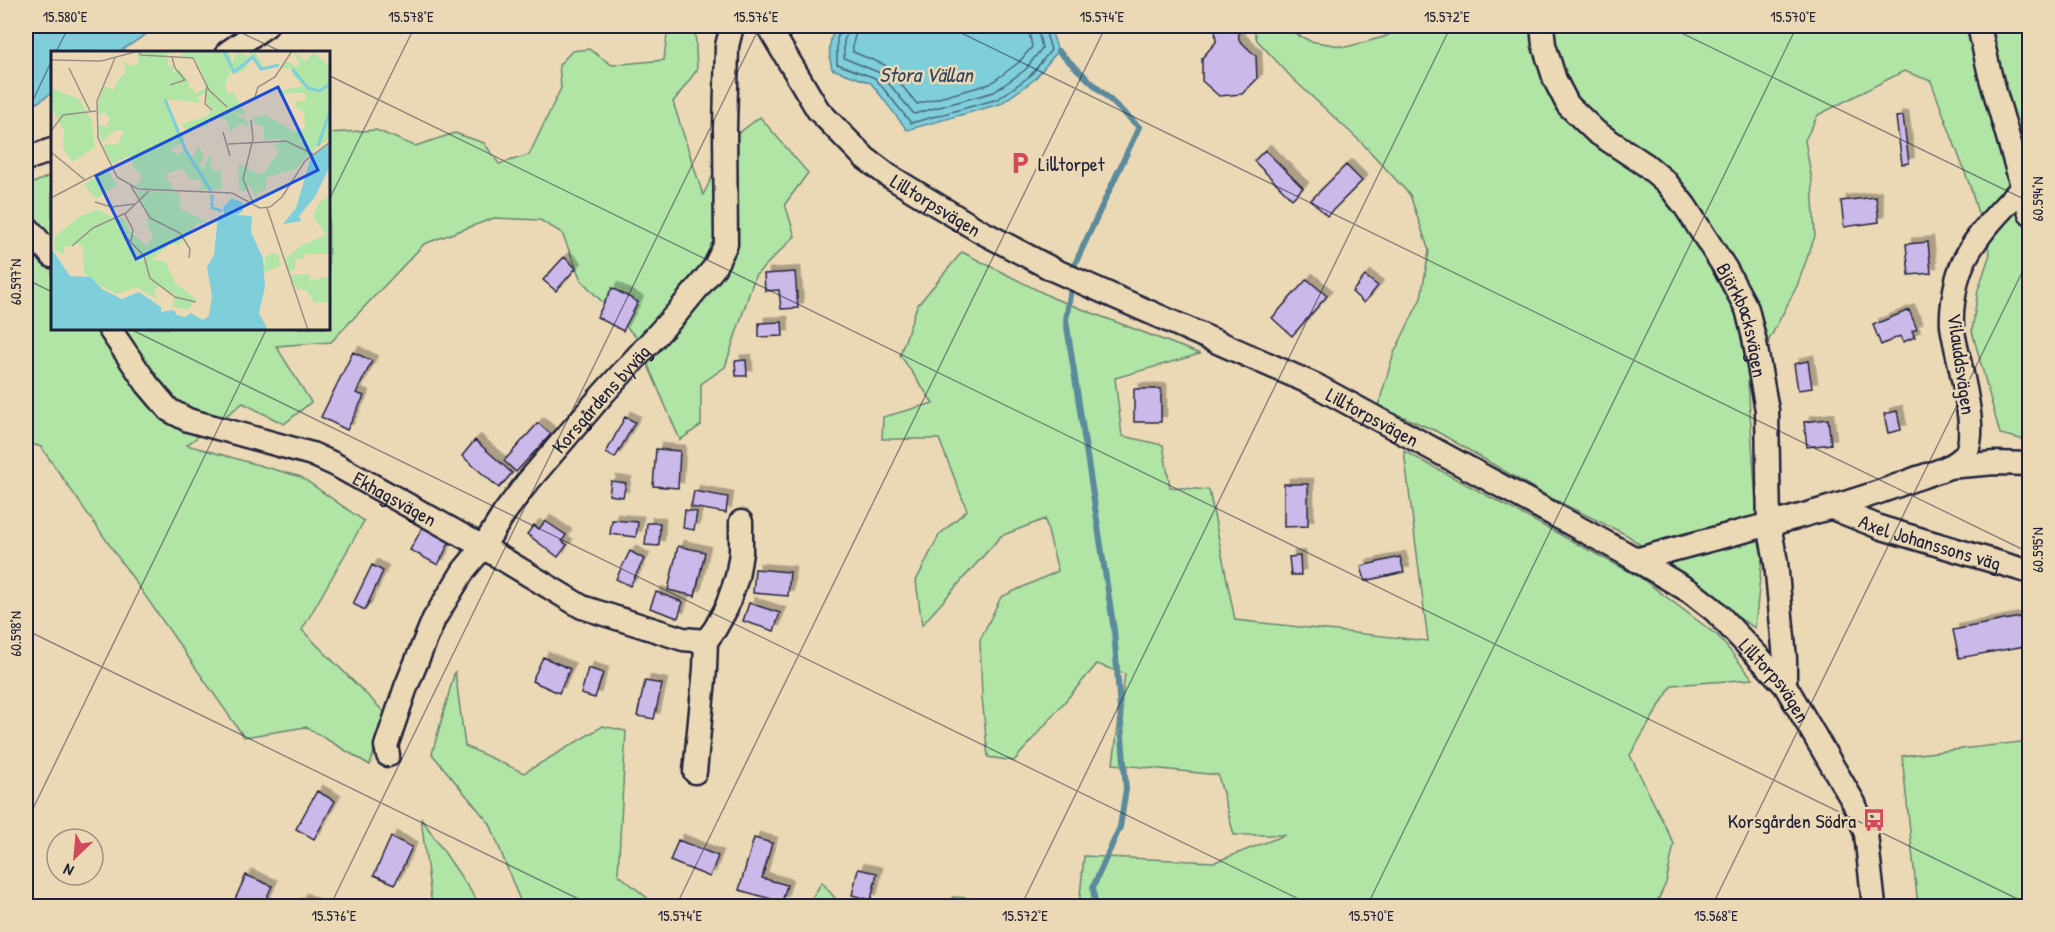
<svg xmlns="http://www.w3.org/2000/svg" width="2055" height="932" viewBox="0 0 2055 932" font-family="'Patrick Hand',sans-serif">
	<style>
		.green { fill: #b0e5a6; stroke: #698470; stroke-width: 1.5 }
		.water { fill: #7fcfdb; stroke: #5a8a9b; stroke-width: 1.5 }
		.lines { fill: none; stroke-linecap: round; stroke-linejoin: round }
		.shore { stroke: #47677b; stroke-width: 1.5 }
		.stream { stroke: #5a8a9b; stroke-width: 6 }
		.building { fill: #cbb9e9; stroke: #22223b; stroke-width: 1.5; filter: url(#shadow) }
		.minor-casing { stroke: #22223b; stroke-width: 27 }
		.minor { stroke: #ebd9b6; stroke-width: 22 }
		.ticks { fill: none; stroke: #22223b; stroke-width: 1.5; stroke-opacity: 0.45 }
		.labels { text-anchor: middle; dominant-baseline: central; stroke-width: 5; stroke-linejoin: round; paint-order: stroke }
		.poi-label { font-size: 20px; fill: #22223b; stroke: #ebd9b6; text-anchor: start }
		.street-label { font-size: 20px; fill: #22223b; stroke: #ebd9b6 }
		.water-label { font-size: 21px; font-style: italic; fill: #35455b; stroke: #ebd9b6 }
		.inset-river { fill: none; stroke: #7fcfdb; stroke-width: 3 }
		.inset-road { fill: none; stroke: #9b9085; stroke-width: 1.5 }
		.view { fill: #1d4ed8; fill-opacity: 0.15; stroke: #1d4ed8; stroke-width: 3 }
		.inset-edge { fill: none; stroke: #22223b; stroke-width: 3 }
		.neatline { fill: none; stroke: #22223b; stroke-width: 2 }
		.ticks-label { font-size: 15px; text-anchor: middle; fill: #22223b }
	</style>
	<defs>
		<filter id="shadow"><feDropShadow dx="5.5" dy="-5.5" stdDeviation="0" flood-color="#0004"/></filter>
	</defs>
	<rect width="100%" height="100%" fill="#ebd9b6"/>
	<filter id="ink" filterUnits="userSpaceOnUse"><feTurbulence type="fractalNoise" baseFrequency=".0167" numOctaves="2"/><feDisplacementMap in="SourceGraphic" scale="12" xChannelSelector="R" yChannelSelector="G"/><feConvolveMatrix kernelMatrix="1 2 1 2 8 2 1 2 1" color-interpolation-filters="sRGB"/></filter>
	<g filter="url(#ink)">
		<path class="green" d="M 668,26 L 695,26 L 697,70 L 673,102 L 703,195 L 731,139 L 760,117 L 808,173 L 785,204 L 795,236 L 755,276 L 725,367 L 701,384 L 701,425 L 680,440 L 636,337 L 581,280 L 562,233 L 540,220 L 494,218 L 424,244 L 331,342 L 276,346 L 311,402 L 284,424 L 243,403 L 187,445 L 301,477 L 364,521 L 302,630 L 385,713 L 370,765 L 306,727 L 244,737 L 41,447 L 26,442 L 26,186 L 52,175 L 52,328 L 328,328 L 329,133 L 376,130 L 415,146 L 455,133 L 484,143 L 499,164 L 529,155 L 561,88 L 559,65 L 572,51 L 589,49 L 612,65 L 664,60 Z
			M 1253,26 L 1280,26 L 1310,41 L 1346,47 L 1384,37 L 1404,26 L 2029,26 L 2029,441 L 2000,434 L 1972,331 L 1978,290 L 1990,254 L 1970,186 L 1931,81 L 1904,71 L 1818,115 L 1805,140 L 1812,181 L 1815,236 L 1797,286 L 1748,381 L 1757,520 L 1763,548 L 1755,628 L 1732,614 L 1627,535 L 1549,497 L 1436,431 L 1378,406 L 1394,353 L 1421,298 L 1429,251 L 1410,195 L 1363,144 L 1293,79 L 1257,40 Z
			M 962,252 L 1053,298 L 1200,354 L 1115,378 L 1122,436 L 1163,445 L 1170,487 L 1209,490 L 1235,620 L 1428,641 L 1404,451 L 1641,578 L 1718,636 L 1753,679 L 1672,685 L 1630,755 L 1674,844 L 1666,883 L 1655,906 L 1079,906 L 1084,856 L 1215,862 L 1285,835 L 1234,835 L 1218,775 L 1113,764 L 1125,674 L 1097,664 L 1014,761 L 988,757 L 982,697 L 980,640 L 1001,597 L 1058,571 L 1045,519 L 1001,536 L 922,625 L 916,581 L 939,535 L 967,510 L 939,439 L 882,439 L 883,417 L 933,403 L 900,355 L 917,306 Z
			M 455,671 L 465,746 L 524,773 L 603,726 L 626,731 L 618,874 L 657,906 L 522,906 L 490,824 L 432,754 Z
			M 2029,741 L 2029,906 L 1918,906 L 1902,756 Z
			M 421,818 L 481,906 L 432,906 Z
			M 822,882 L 841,906 L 807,906 Z
			M 953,897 L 1005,901 L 1009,906 L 944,906 Z"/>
		<path class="water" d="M 26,26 L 159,26 L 119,52 L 52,52 L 52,93 L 29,108 L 26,114 Z
			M 836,26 L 1052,26 L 1050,27 L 1058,51 L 1034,80 L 1000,104 L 907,130 L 871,83 L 832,69 C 828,54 829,39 836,26 Z"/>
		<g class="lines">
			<path class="shore" d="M 841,26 L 837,39 L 837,64 L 875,78 L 911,123 L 998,99 L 1030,76 L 1051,50 L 1044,26
				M 849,26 L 844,41 L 844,58 L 880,73 L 914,114 L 994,92 L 1025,70 L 1042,48 L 1037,26
				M 858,26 L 853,43 L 853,52 L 885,65 L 917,104 L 990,84 L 1018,63 L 1032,47 L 1028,26"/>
			<path class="stream" d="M 1058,51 L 1139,127 L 1074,266 L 1074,272
				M 1072,282 L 1066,320 L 1114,630 L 1126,789 L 1120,827 L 1093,887 L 1095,906"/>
		</g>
		<path class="building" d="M 1215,26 L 1238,26 L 1239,40 L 1256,56 L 1257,79 L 1242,94 L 1219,96 L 1202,81 L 1202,58 L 1216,42 Z
			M 1903,116 L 1909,163 L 1902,164 L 1896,117 Z
			M 1265,150 L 1303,188 L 1292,199 L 1254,161 Z
			M 1346,165 L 1362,181 L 1327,216 L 1311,200 Z
			M 1876,197 L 1879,222 L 1844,227 L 1841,201 Z
			M 1928,242 L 1931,273 L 1909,275 L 1906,244 Z
			M 564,257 L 576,268 L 556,291 L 543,280 Z
			M 795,272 L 798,308 L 781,309 L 779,290 L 765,291 L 764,274 Z
			M 1365,276 L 1378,286 L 1364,303 L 1352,292 Z
			M 1307,279 L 1327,296 L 1292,336 L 1272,318 Z
			M 612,288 L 638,302 L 623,331 L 597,317 Z
			M 1909,310 L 1917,329 L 1912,331 L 1915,337 L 1903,342 L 1900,336 L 1881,345 L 1873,325 Z
			M 782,322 L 783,336 L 759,337 L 759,323 Z
			M 353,352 L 372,361 L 356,393 L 364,396 L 347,430 L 321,417 Z
			M 746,360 L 747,376 L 736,376 L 735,361 Z
			M 1808,361 L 1812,388 L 1798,390 L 1794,364 Z
			M 1134,389 L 1161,389 L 1161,422 L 1134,422 Z
			M 1897,411 L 1901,430 L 1888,433 L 1884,414 Z
			M 625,417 L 635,422 L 615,458 L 606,453 Z
			M 1828,419 L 1831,444 L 1807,447 L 1804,422 Z
			M 538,423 L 551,434 L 516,472 L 504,461 Z
			M 475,440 L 512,473 L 499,488 L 462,456 Z
			M 656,449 L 680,451 L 678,488 L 653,486 Z
			M 611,481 L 626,483 L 623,497 L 609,495 Z
			M 1284,484 L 1308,484 L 1308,526 L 1284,527 Z
			M 694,491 L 728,497 L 726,513 L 691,507 Z
			M 685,510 L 697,512 L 694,530 L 683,528 Z
			M 612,520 L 638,522 L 636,537 L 610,534 Z
			M 545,521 L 566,535 L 562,541 L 567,545 L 558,557 L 527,534 L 534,525 L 539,529 Z
			M 647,523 L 660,523 L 659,546 L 645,545 Z
			M 423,527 L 450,541 L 438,565 L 410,550 Z
			M 678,546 L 705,552 L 695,596 L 668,590 Z
			M 630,551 L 644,559 L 630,586 L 616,579 Z
			M 1300,556 L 1301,575 L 1291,575 L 1289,557 Z
			M 1400,557 L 1404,572 L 1365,581 L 1361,566 Z
			M 372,565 L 383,571 L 365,610 L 353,604 Z
			M 755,569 L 790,572 L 788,596 L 753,593 Z
			M 656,592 L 683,602 L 678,618 L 650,608 Z
			M 749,603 L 780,613 L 774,631 L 743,621 Z
			M 2030,615 L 2030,645 L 1959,658 L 1953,630 Z
			M 543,657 L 570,669 L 559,693 L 532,681 Z
			M 588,668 L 603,673 L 595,698 L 581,694 Z
			M 645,681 L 662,684 L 654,719 L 637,716 Z
			M 317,791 L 335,801 L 314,839 L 296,829 Z
			M 391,837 L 412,847 L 395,884 L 374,875 Z
			M 754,838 L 772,843 L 762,878 L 787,885 L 782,902 L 739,890 Z
			M 678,840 L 718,856 L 710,877 L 670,861 Z
			M 858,869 L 877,873 L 871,900 L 852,895 Z
			M 246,875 L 272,886 L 263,906 L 232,906 Z
			M 301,899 L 317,906 L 297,906 Z"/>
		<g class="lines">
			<g class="minor-casing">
				<g id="minor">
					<path id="s1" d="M 768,26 L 818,110 L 865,158 L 889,176 L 978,230 L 1054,270 L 1315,385 L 1623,552 L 1691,592 L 1714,610 L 1785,685 L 1854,803 L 1866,834 L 1874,906"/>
					<path id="s2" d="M 1542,26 L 1544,45 L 1555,80 L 1568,105 L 1596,132 L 1646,165 L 1666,182 L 1685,206 L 1725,268 L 1747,309 L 1754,338 L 1767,410 L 1769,525 L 1776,562 L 1785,659 L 1785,685"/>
					<path d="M 1979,26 L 1990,75 L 2030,213"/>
					<path d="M 228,52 L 266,26"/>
					<path d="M 26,159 L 52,150"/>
					<path d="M 26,226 L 52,256"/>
					<path id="s3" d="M 109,328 L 147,384 L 169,410 L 188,420 L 312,454 L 334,464 L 483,547 L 582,607 L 683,639 L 706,641"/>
					<path d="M 1948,467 L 1995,463 L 2030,464"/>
					<path id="s4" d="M 1832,508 L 1882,528 L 2030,572"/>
					<path d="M 1636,560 C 1728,533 1822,515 1912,480 C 1928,474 1949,470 1962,458 C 1984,439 1955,354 1952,325 C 1951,311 1954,294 1957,280 C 1966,244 1997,214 2022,188"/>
					<path id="s5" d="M 388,755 L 386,746 L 406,687 L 434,619 L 464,570 L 483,547 L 505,512 L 526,484 L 602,395 L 677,313 L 714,268 L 726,244 L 725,128 L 727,46 L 732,26"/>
					<path d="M 695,772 L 705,669 L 706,641 L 715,629 L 726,609 L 737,577 L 741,553 L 741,522"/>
				</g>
			</g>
			<use href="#minor" class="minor"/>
		</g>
	</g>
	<path class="ticks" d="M 227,26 L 282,52M 947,26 L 2030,553M 1667,26 L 2030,202M 56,52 L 69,26M 328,75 L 2030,905M 26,115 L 52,60M 328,202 L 415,26M 26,279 L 52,292M 128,328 L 1313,906M 26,630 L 593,906M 26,823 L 267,328M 330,906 L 760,26M 676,906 L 1106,26M 1021,906 L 1451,26M 1367,906 L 1797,26M 1712,906 L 2030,256"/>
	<defs>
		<g id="parking-bare" transform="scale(1.8)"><path d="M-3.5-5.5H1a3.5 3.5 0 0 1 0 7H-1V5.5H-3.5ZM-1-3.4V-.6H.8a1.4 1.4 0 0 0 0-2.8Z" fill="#d1495b" stroke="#ebd9b6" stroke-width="2.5" paint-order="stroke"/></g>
		<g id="bus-bare" transform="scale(1.8)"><path d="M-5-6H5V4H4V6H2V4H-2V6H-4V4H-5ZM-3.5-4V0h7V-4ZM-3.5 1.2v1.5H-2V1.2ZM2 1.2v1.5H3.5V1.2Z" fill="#d1495b" stroke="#ebd9b6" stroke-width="2.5" paint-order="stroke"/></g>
	</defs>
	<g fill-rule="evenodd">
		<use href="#parking-bare" x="1020" y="163"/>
		<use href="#bus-bare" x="1874" y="820"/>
	</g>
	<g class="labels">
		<g class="poi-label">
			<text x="1038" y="163">Lilltorpet</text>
			<text x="1856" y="820" text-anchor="end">Korsgården Södra</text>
		</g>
		<g class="street-label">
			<text stroke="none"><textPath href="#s1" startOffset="250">Lilltorpsvägen</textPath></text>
			<text stroke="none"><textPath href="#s2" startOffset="369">Björkbacksvägen</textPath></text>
			<text transform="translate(1962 364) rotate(82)">Vilauddsvägen</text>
			<text stroke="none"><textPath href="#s5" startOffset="422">Korsgårdens byväg</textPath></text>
			<text stroke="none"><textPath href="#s1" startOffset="736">Lilltorpsvägen</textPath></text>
			<text stroke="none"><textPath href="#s3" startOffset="346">Ekhagsvägen</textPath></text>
			<text stroke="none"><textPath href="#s4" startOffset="104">Axel Johanssons väg</textPath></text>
			<text stroke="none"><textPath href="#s1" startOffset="1222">Lilltorpsvägen</textPath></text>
		</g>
		<g class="water-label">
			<text x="926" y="74">Stora Vällan</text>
		</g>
	</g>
	<g transform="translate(51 51)">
		<rect width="279" height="279" fill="#ebd9b6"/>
		<path d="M 92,0 L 126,2 L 116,3 L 117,15 L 123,13 L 121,22 L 128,18 L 138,31 L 138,38 L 143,38 L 143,43 L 155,37 L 152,24 L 145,9 L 130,5 L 133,1 L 177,0 L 181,11 L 186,2 L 200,6 L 198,0 L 205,3 L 213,17 L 209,19 L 204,7 L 200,8 L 193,19 L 184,23 L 179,20 L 174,35 L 178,43 L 182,41 L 195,65 L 181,61 L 197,71 L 198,79 L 194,73 L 188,73 L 180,81 L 175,68 L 166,66 L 157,70 L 157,76 L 146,74 L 139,83 L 130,73 L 157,65 L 161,57 L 155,53 L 156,46 L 152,43 L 146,47 L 151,52 L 115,48 L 134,90 L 119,99 L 126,103 L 136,99 L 141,108 L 147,95 L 153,105 L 149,114 L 152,118 L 159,103 L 160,116 L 165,121 L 170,118 L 171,138 L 146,139 L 152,134 L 149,129 L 139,128 L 131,117 L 114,124 L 124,140 L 97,139 L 83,135 L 90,130 L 90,123 L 83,117 L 79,105 L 61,113 L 52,94 L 67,93 L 73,80 L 65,79 L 50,91 L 46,73 L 55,76 L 59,68 L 53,61 L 47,63 L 47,53 L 53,35 L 63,39 L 68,27 L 75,21 L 72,10 L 79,15 L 88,12 L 86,3 ZM 242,0 L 254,10 L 262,2 L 279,15 L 279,87 L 261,100 L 245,118 L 216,126 L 214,139 L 206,142 L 205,147 L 197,133 L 195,141 L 188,138 L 187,112 L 207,123 L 214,121 L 228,100 L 224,94 L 231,88 L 213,89 L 213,76 L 202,72 L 202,67 L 214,64 L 244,81 L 254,78 L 253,61 L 245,56 L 245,51 L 255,50 L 254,42 L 234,42 L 232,48 L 227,40 L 252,35 L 241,23 L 244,18 L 230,17 L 236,10 L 245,16 L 249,13 ZM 0,37 L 28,48 L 41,70 L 44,96 L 22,111 L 12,98 L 13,80 L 0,55 ZM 57,120 L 66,134 L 45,148 L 33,133 ZM 85,139 L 128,142 L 130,158 L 156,171 L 146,173 L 127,194 L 119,193 L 100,209 L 114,210 L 124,232 L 145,248 L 137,259 L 121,255 L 124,244 L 108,235 L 103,241 L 107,249 L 86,236 L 66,243 L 50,235 L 33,222 L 32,196 L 28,193 L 13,196 L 13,204 L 3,199 L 4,186 L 9,181 L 26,167 L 46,158 L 65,168 L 72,167 L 80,182 L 96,195 L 102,185 L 97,176 L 96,161 ZM 279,143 L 279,203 L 254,203 L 253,207 L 245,208 L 244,218 L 237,221 L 234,208 L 251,194 L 275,184 L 262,165 L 268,152 ZM 221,202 L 227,203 L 230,214 L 213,222 L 214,207 ZM 254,223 L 259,225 L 258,230 L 279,225 L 279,251 L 263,252 L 256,239 L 246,238 L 239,224 Z" fill="#b0e5a6"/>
		<path d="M 279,91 L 279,115 L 264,146 L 248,165 L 250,170 L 232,173 L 245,157 L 260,106 ZM 181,147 L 192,152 L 192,160 L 186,164 L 201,165 L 200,181 L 212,207 L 214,236 L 208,262 L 217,279 L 0,279 L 0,197 L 19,225 L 40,226 L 51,238 L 71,248 L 88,241 L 110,256 L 110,261 L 123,259 L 126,264 L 134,266 L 140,262 L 152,269 L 158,265 L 161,245 L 156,216 L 163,204 L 167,165 L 173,163 L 172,156 Z" fill="#7fcfdb"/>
		<path class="inset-river" d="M 173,0 L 183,21 L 202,6 L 210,18 L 228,14M 241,18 L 257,37 L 269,40 L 279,33M 114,48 L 134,98 L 160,140M 267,95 L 279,60M 161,144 L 161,157 L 171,160"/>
		<path class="inset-road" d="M 87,0 L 90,4 L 142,7M 64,7 L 46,50 L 47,87 L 66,126 L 87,138 L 181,142 L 209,157 L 219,156 L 231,146 L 254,110 L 279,91M 142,7 L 158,39 L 176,56M 0,9 L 50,10 L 88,0M 18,17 L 39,60M 119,34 L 134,29 L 124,17 L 121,6M 156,34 L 154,53 L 161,59M 204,46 L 207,36 L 224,26 L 241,0M 200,69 L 202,88 L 192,128 L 202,152M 0,80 L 12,64 L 45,60M 172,81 L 179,105M 177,93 L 235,90 L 262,103M 0,101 L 34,129 L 60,116M 80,135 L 99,167 L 129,182 L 139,198 L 138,207M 0,147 L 34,129M 44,151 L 60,156 L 83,153M 216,157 L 257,279M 74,185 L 93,205 L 99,227 L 124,246 L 145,251M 80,190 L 82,179 L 74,163 L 98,140M 21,195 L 42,177 L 75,162"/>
		<path class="view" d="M 227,36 L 267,119 L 85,208 L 45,125 Z"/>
		<rect width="279" height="279" class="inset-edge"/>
	</g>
	<rect width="2055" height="932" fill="none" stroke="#ebd9b6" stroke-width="66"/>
	<g transform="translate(75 857) rotate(206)"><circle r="28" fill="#ebd9b6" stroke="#9b9085" stroke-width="1.5"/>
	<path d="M0-4.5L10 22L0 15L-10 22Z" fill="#d1495b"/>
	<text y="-9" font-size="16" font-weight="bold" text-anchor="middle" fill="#22223b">N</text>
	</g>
	<rect x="33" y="33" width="1989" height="866" class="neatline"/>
	<g class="ticks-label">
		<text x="65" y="22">15.580°E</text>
		<text x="411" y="22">15.578°E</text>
		<text x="756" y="22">15.576°E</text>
		<text x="1102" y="22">15.574°E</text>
		<text x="1447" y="22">15.572°E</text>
		<text x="1793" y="22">15.570°E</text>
		<text transform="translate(2038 199) rotate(-90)" y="5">60.594°N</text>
		<text transform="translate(16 282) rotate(-90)" y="5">60.597°N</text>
		<text transform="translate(2038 550) rotate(-90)" y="5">60.595°N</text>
		<text transform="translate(16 634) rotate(-90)" y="5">60.598°N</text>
		<text x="334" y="921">15.576°E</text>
		<text x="680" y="921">15.574°E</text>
		<text x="1025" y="921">15.572°E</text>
		<text x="1371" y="921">15.570°E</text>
		<text x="1716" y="921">15.568°E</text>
	</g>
</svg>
